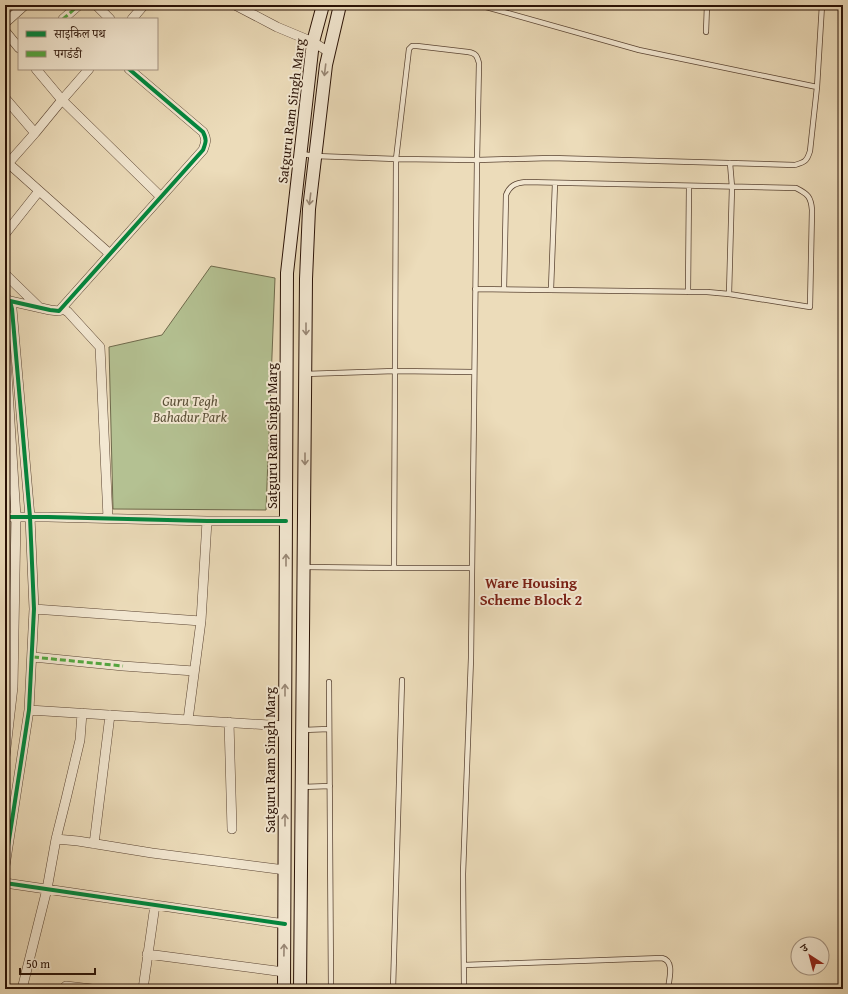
<svg xmlns="http://www.w3.org/2000/svg" width="848" height="994" viewBox="0 0 848 994" font-family="'Gentium Book Plus','Noto Serif Devanagari',serif">
	<style>
		.green { fill: #b4c192; stroke: #6f6a4c }
		.lines { fill: none; stroke-linecap: round; stroke-linejoin: round }
		.service-casing { stroke: #5a4433; stroke-width: 6 }
		.minor-casing { stroke: #5a4433; stroke-width: 10 }
		.secondary-casing { stroke: #2a1206; stroke-width: 14 }
		.service { stroke: #f3e8d2; stroke-width: 4.5 }
		.minor { stroke: #f3e8d2; stroke-width: 9 }
		.secondary { stroke: #f3e8d2; stroke-width: 12 }
		.quiet { stroke: #53a840; stroke-width: 3; stroke-dasharray: 6 3; stroke-linecap: butt }
		.cycleway-casing { stroke: #f3e8d2; stroke-width: 6 }
		.cycleway { stroke: #00873e; stroke-width: 4 }
		.oneway { stroke: #998876 }
		.labels { text-anchor: middle; dominant-baseline: central; stroke-width: 4; stroke-linejoin: round; paint-order: stroke }
		.street-label { font-size: 14px; fill: #2a1206; stroke: #f3e8d2 }
		.park-label { font-size: 14px; font-style: italic; fill: #5a4f37; stroke: #f3e8d2 }
		.neighbourhood-label { font-size: 15px; font-weight: bold; fill: #7a1f14; stroke: #f3e8d2 }
	</style>
	<rect width="100%" height="100%" fill="#ecdcba"/>
	<filter id="stains"><feTurbulence type="fractalNoise" baseFrequency=".005" numOctaves="4"/><feColorMatrix values="0 0 0 0 .2 0 0 0 0 .09 0 0 0 0 .02 0 0 0 .5 -.17"/></filter>
	<radialGradient id="worn" r=".72"><stop offset=".6" stop-color="#630" stop-opacity="0"/><stop offset="1" stop-color="#630" stop-opacity=".3"/></radialGradient>
	<path class="green" d="M 211,266 L 275,278 L 266,510 L 113,509 L 109,347 L 162,335 Z"/>
	<g class="lines">
		<g class="service-casing">
			<path id="service" d="M 479,5 L 639,50 L 817,87
				M 706,32 L 707,5
				M 302,154 L 315,156 L 396,159 L 477,160 L 471,658 L 463,874 L 464,989
				M 475,289 C 552,290 630,291 707,292 L 729,294 L 810,307 L 812,210 C 811,197 808,194 796,188 L 526,182 C 516,183 510,185 506,195 L 504,289
				M 551,289 L 555,183
				M 688,292 L 689,186
				M 729,294 L 732,187 L 730,163
				M 305,374 L 395,371 L 474,372
				M 304,567 L 394,568 L 396,159 L 409,49 L 412,46 L 417,46 L 468,52 C 476,53 477,56 479,63 L 477,160 L 551,158 L 795,165 C 805,162 807,161 810,151 L 817,87 L 822,5
				M 394,568 L 472,568
				M 329,682 L 331,989
				M 303,730 L 329,729
				M 302,787 L 330,786
				M 464,965 L 662,958 C 675,961 669,979 668,989
				M 393,989 L 402,680"/>
		</g>
		<g class="minor-casing">
			<path id="minor" d="M 96,5 L 110,19
				M 235,5 L 277,27 L 313,42 L 329,52
				M 63,19 L 79,5
				M 132,19 L 144,5
				M 5,23 L 25,5
				M 5,31 L 19,48
				M 36,69 L 62,100 L 161,197
				M 5,98 L 35,133
				M 8,163 L 110,254
				M 5,167 L 35,133 L 62,100 L 89,69
				M 5,234 L 39,191
				M 5,274 L 40,308
				M 6,299 L 10,301 L 50,310 L 59,311 L 203,150 C 206,142 207,140 203,132 L 129,69
				M 62,308 L 68,312 L 100,347 L 108,518
				M 5,343 L 16,517 L 13,687 L 5,757
				M 5,517 L 48,517 L 207,521 L 286,521
				M 34,609 L 201,621
				M 33,657 L 123,666 L 194,671
				M 29,710 L 285,726
				M 82,713 L 80,740 L 66,799 L 56,839 L 78,841 L 152,853 L 285,870
				M 188,720 L 201,621 L 207,521
				M 229,722 L 232,829
				M 94,844 L 110,715
				M 5,866 L 29,710 L 34,609 L 30,517 L 12,309 L 10,301
				M 5,883 L 285,924
				M 147,954 L 284,972
				M 22,989 L 47,889 L 56,839
				M 63,989 L 66,986 L 92,989
				M 143,989 L 155,905"/>
		</g>
		<g class="secondary-casing">
			<path id="secondary" d="M 284,989 L 287,273 L 313,42 L 323,5
				M 300,989 L 306,279 L 309,209 L 326,65 L 340,5"/>
		</g>
		<use href="#service" class="service"/>
		<use href="#minor" class="minor"/>
		<use href="#secondary" class="secondary"/>
		<path class="quiet" d="M 63,19 L 79,5
			M 33,657 L 123,666"/>
		<g class="cycleway-casing">
			<path id="cycleway" d="M 5,299 L 10,301 L 50,310 L 59,311 L 203,150 C 206,142 207,140 203,132 L 129,69
				M 5,517 L 48,517 L 207,521 L 286,521
				M 5,866 L 29,710 L 34,609 L 30,517 L 12,309 L 10,301
				M 5,883 L 285,924"/>
		</g>
		<use href="#cycleway" class="cycleway"/>
	</g>
	<defs><path id="oneway-shaft" d="M-6 0H5M1.5-3L5.5 0L1.5 3" fill="none" stroke-width="1.6" stroke-linecap="round" stroke-linejoin="round"/></defs>
	<g class="oneway">
		<use href="#oneway-shaft" transform="translate(325 70) rotate(97)"/>
		<use href="#oneway-shaft" transform="translate(310 199) rotate(97)"/>
		<use href="#oneway-shaft" transform="translate(306 329) rotate(90)"/>
		<use href="#oneway-shaft" transform="translate(305 459) rotate(90)"/>
		<use href="#oneway-shaft" transform="translate(286 560) rotate(-90)"/>
		<use href="#oneway-shaft" transform="translate(285 690) rotate(-90)"/>
		<use href="#oneway-shaft" transform="translate(285 820) rotate(-90)"/>
		<use href="#oneway-shaft" transform="translate(284 950) rotate(-89)"/>
	</g>
	<g class="labels">
		<g class="street-label">
			<text transform="translate(291 111) rotate(-83)">Satguru Ram Singh Marg</text>
			<text transform="translate(272 436) rotate(-90)">Satguru Ram Singh Marg</text>
			<text transform="translate(270 760) rotate(-90)">Satguru Ram Singh Marg</text>
		</g>
		<g class="park-label">
			<text x="190" y="401">Guru Tegh<tspan x="190" dy="16">Bahadur Park</tspan></text>
		</g>
		<g class="neighbourhood-label">
			<text x="531" y="582">Ware Housing<tspan x="531" dy="17">Scheme Block 2</tspan></text>
		</g>
	</g>
	<rect width="848" height="994" fill="none" stroke="#ecdcba" stroke-width="20"/>
	<rect x="6" y="6" width="836" height="982" fill="none" stroke="#2a1206" stroke-width="2"/>
	<rect x="10" y="10" width="828" height="974" fill="none" stroke="#2a1206"/>
	<rect x="18" y="18" width="140" height="52" fill="#f3e8d2" stroke="#a39280"/>
	<rect x="26" y="31" width="20" height="6" fill="#00873e" stroke="#a39280"/>
	<text x="54" y="38" font-size="12" fill="#2a1206">साइकिल पथ</text>
	<rect x="26" y="51" width="20" height="6" fill="#53a840" stroke="#a39280"/>
	<text x="54" y="58" font-size="12" fill="#2a1206">पगडंडी</text>
	<g transform="translate(810 956) rotate(324)"><circle r="19" fill="#f3e8d2" stroke="#a39280"/>
	<path d="M0-3L7 15L0 10L-7 15Z" fill="#8f2418"/>
	<text y="-6" font-size="11" font-weight="bold" text-anchor="middle" fill="#2a1206">उ</text>
	</g>
	<path d="M20 968v6h75v-6" fill="none" stroke="#2a1206" stroke-width="2"/>
	<text x="26" y="968" font-size="12" fill="#2a1206" stroke="#f3e8d2" stroke-width="3" paint-order="stroke">50 m</text>
	<rect width="100%" height="100%" filter="url(#stains)"/>
	<rect width="100%" height="100%" fill="url(#worn)"/>
</svg>
